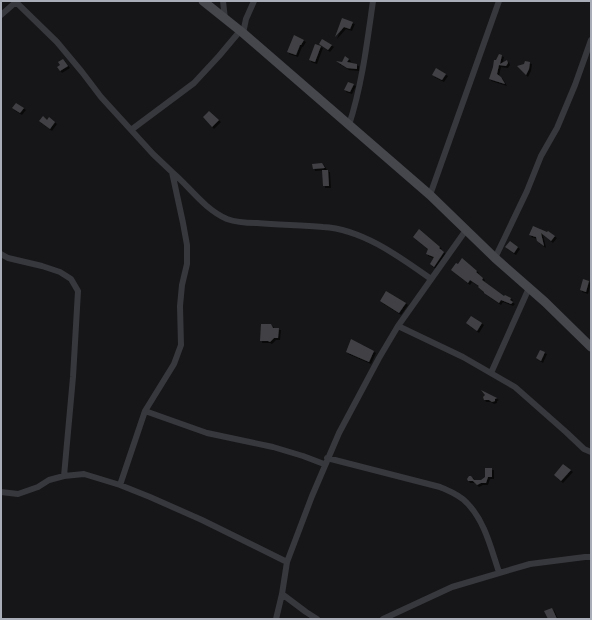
<svg xmlns="http://www.w3.org/2000/svg" width="592" height="620" viewBox="0 0 592 620" font-family="'Sofia Sans Condensed',sans-serif">
	<style>
		.building { fill: #404145; filter: url(#shadow) }
		.lines { fill: none; stroke-linecap: round; stroke-linejoin: round }
		.minor { stroke: #37383d; stroke-width: 6 }
		.secondary { stroke: #45474d; stroke-width: 9 }
	</style>
	<defs>
		<filter id="shadow"><feDropShadow dx="2" dy="2" stdDeviation="0" flood-color="#0009"/></filter>
	</defs>
	<rect width="100%" height="100%" fill="#161618"/>
	<path class="building" d="M 342,18 L 353,22 L 350,29 L 344,27 L 335,37 Z
		M 294,35 L 304,40 L 301,45 L 300,45 L 296,55 L 287,52 Z
		M 322,39 L 332,45 L 328,50 L 319,44 Z
		M 315,44 L 321,46 L 315,62 L 309,60 Z
		M 499,54 L 502,55 L 500,64 L 507,60 L 508,63 L 506,66 L 499,65 L 497,74 L 501,77 L 505,84 L 489,79 L 493,67 L 494,60 L 496,60 Z
		M 345,56 L 349,59 L 347,62 L 357,64 L 357,69 L 347,68 L 336,61 L 342,62 Z
		M 63,59 L 68,66 L 60,71 L 57,67 L 60,65 L 58,62 Z
		M 525,61 L 530,62 L 529,69 L 526,75 L 517,66 L 524,64 Z
		M 436,68 L 446,74 L 442,80 L 432,75 Z
		M 348,82 L 354,84 L 350,92 L 344,90 Z
		M 16,103 L 24,108 L 20,113 L 12,108 Z
		M 209,111 L 219,120 L 212,127 L 203,117 Z
		M 43,116 L 47,120 L 49,117 L 55,122 L 50,129 L 39,121 Z
		M 322,163 L 325,168 L 313,169 L 312,164 Z
		M 322,170 L 328,170 L 329,186 L 323,186 Z
		M 533,226 L 547,232 L 548,231 L 555,236 L 551,241 L 541,233 L 544,246 L 537,241 L 536,237 L 529,235 Z
		M 419,229 L 440,247 L 439,248 L 444,252 L 434,267 L 430,264 L 434,257 L 426,254 L 428,249 L 413,237 Z
		M 510,241 L 518,247 L 514,253 L 505,247 Z
		M 462,258 L 477,271 L 476,272 L 483,278 L 482,280 L 489,285 L 504,296 L 505,295 L 511,298 L 510,300 L 513,302 L 511,304 L 501,300 L 499,303 L 484,293 L 484,292 L 478,287 L 479,286 L 470,280 L 468,283 L 451,270 L 456,263 L 458,264 Z
		M 583,279 L 589,281 L 586,292 L 580,290 Z
		M 386,291 L 406,303 L 399,313 L 380,301 Z
		M 471,316 L 482,323 L 477,331 L 466,323 Z
		M 261,324 L 271,324 L 273,328 L 279,328 L 278,338 L 274,338 L 270,342 L 268,341 L 260,341 Z
		M 351,339 L 374,351 L 369,362 L 346,352 Z
		M 540,350 L 545,352 L 541,361 L 536,358 Z
		M 481,390 L 497,398 L 495,399 L 495,401 L 492,402 L 489,400 L 484,400 L 483,397 L 485,395 Z
		M 563,464 L 571,470 L 561,481 L 554,475 Z
		M 485,468 L 492,468 L 492,477 L 488,477 L 486,483 L 481,483 L 477,485 L 473,481 L 468,481 L 467,479 L 469,476 L 471,476 L 474,480 L 481,480 L 485,477 Z
		M 552,608 L 557,619 L 548,619 L 544,611 Z"/>
	<g class="lines">
		<path class="minor" d="M 223,1 L 225,19
			M 16,2 L 57,42 L 82,72 L 101,97 L 153,154 L 172,172 L 183,223 L 187,245 L 187,264 L 182,285 L 180,306 L 181,345 L 174,364 L 145,411 L 120,485
			M 1,15 L 17,1
			M 243,33 L 246,19 L 254,1
			M 349,125 C 362,85 367,43 373,1
			M 131,130 L 194,83 L 219,56 L 240,31
			M 172,172 C 190,187 204,209 227,219 C 235,222 247,223 257,223 C 279,225 301,225 323,227 C 362,229 400,257 431,279
			M 430,195 L 499,1
			M 1,254 L 8,258 L 42,266 L 60,272 L 71,279 L 78,291 L 73,377 L 64,476
			M 495,258 L 527,191 L 541,156 L 557,128 L 575,85 L 591,40
			M 398,326 L 463,357 L 515,387 L 566,432 L 584,449 L 591,452
			M 491,373 L 529,288
			M 145,411 L 207,433 L 273,447 L 303,456 L 324,464
			M 327,458 L 440,487 C 449,491 460,495 467,503 C 485,521 491,549 499,572
			M 1,492 L 18,494 L 38,487 L 49,480 L 64,476 L 84,474 L 120,485 L 150,497 L 202,520 L 287,562
			M 282,594 L 306,612 L 317,619
			M 276,619 L 282,594 L 287,562 L 312,496 L 339,433 L 379,358 L 398,326 L 466,230
			M 383,619 L 452,587 L 530,564 L 585,557 L 591,557"/>
		<path class="secondary" d="M 203,1 L 243,33 L 430,195 L 495,258 L 545,302 L 591,347"/>
	</g>
	<rect width="592" height="620" fill="none" stroke="#a8adb8" stroke-width="4"/>
</svg>
